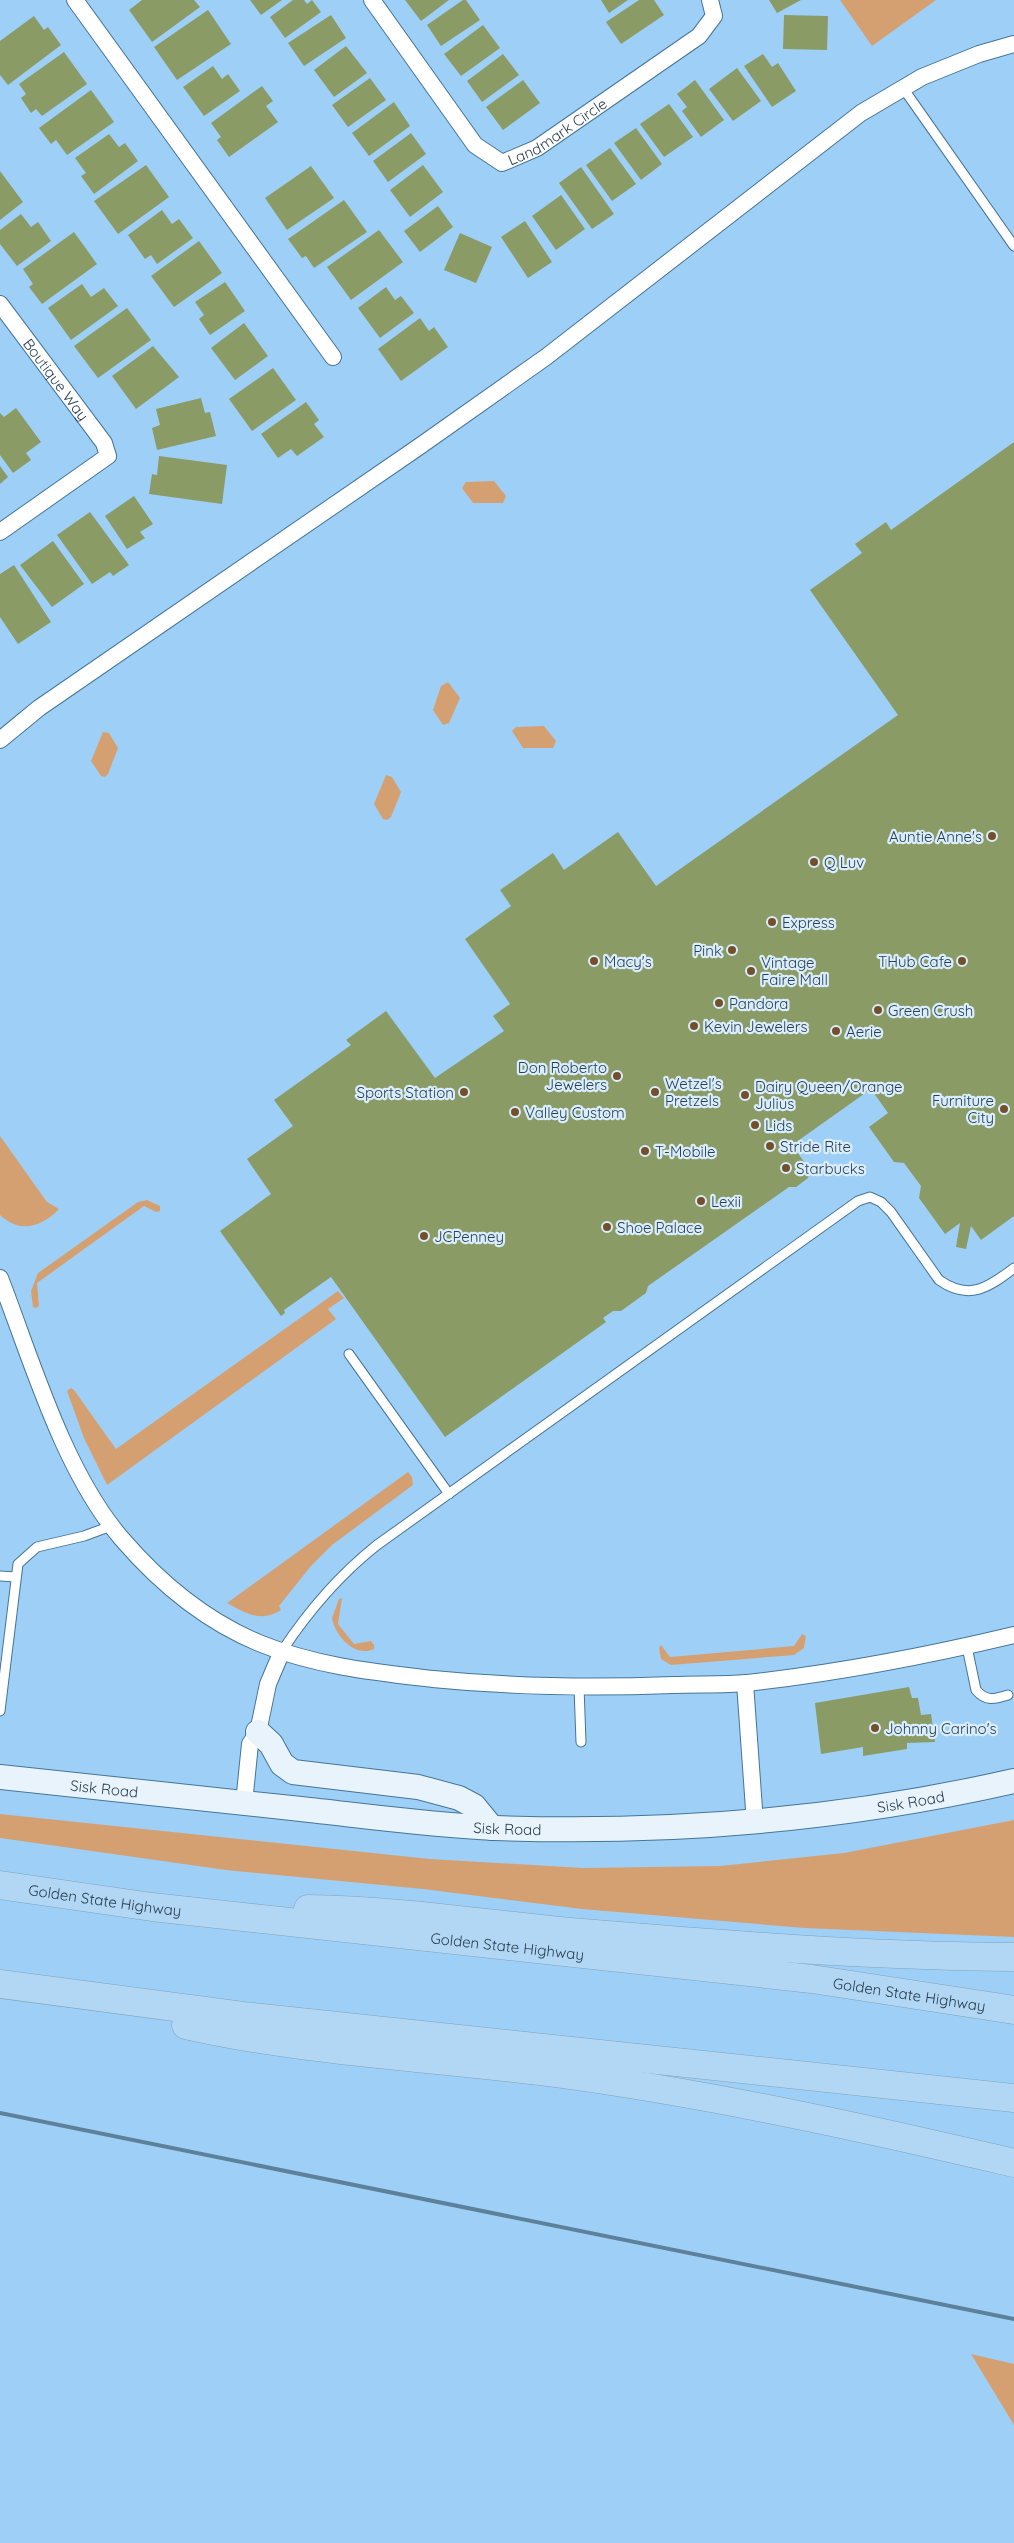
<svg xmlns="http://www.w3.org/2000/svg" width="1014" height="2543" viewBox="0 0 1014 2543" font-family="Quicksand,sans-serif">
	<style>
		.green { fill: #d5a071 }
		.building { fill: #8b9b66 }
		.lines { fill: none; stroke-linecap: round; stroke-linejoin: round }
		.lane-casing { stroke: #457598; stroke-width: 11 }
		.street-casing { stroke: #457598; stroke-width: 18 }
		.secondary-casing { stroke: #457598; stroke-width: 26 }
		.highway-casing { stroke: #81a1bb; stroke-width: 29 }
		.lane { stroke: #fff; stroke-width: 9 }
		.street { stroke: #fff; stroke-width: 16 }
		.secondary { stroke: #e8f3fc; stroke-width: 24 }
		.highway { stroke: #b1d7f5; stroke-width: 28 }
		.rail { stroke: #5e819b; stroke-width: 4 }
		.poi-dot { fill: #754f2b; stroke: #d9edfd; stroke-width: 2 }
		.labels { text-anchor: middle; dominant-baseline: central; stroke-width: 4.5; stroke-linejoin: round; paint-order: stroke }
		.street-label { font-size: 15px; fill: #293e4e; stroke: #d9edfd }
		.poi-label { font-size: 15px; fill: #293e4e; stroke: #d9edfd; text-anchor: start }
	</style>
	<rect width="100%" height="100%" fill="#9ed0f7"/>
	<path class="green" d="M 840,0 L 936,0 L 872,46 Z
		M 494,481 L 506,496 L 503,503 L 473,503 L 462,488 L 466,482 Z
		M 448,682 L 460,698 L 449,723 L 443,725 L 433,710 L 441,686 Z
		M 544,726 L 556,741 L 553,748 L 523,748 L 512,731 L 516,727 Z
		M 103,732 L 109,733 L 118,748 L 108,774 L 105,777 L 101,776 L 91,761 Z
		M 386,775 L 392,777 L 401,792 L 391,817 L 387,820 L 383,819 L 374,804 Z
		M 0,1136 L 47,1202 L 59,1209 C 42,1227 20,1234 0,1215 Z
		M 147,1200 L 160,1206 L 160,1211 L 156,1212 L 144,1206 L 37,1283 L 39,1306 L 36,1308 L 33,1307 L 31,1291 L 38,1273 L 138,1202 Z
		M 338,1291 L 344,1298 L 328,1309 L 336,1319 L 107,1485 L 84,1438 L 67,1391 L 71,1388 L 74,1390 L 116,1449 Z
		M 408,1472 L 412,1477 L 413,1485 L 332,1545 L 311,1566 L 279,1606 L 281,1610 C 261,1623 245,1613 227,1603 Z
		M 342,1598 L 338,1624 L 354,1644 L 371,1641 L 374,1645 L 374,1649 C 354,1658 335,1635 332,1618 L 339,1599 Z
		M 802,1634 L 806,1636 L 804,1648 L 794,1655 L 671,1665 L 661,1659 L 659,1648 L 661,1645 L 670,1657 L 794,1646 Z
		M 0,1814 L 430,1859 L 583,1868 L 720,1866 L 844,1853 L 1014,1820 L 1014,1937 L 804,1928 L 582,1909 L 423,1889 L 226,1870 L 0,1838 Z
		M 971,2354 L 1014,2364 L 1014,2425 Z"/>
	<path class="building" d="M 142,0 L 194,0 L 200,7 L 152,42 L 129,10 Z
		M 250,0 L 282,0 L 261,15 Z
		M 293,0 L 304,0 L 307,4 L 312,0 L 321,12 L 285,38 L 270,17 Z
		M 405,0 L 449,0 L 421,21 Z
		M 463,0 L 466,0 L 480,20 L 441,46 L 427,25 Z
		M 601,0 L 628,0 L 609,13 Z
		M 639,0 L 654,0 L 664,15 L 621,44 L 606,22 Z
		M 769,0 L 801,0 L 777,13 Z
		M 208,10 L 231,44 L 177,80 L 154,47 Z
		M 331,15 L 346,38 L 304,66 L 288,43 Z
		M 784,15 L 828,16 L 827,50 L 783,49 Z
		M 34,16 L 44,30 L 48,27 L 61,45 L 8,85 L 0,75 L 0,41 Z
		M 483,25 L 500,48 L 461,76 L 444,54 Z
		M 346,46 L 367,73 L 334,97 L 314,70 Z
		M 64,52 L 87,84 L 42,116 L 36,109 L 31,113 L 21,98 L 26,94 L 19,84 Z
		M 503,54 L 519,75 L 482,102 L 467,81 Z
		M 763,54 L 772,67 L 778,63 L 796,91 L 772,107 L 744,66 Z
		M 213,66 L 222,79 L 228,74 L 240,91 L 204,116 L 183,87 Z
		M 737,68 L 761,101 L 733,121 L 709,89 Z
		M 370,78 L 386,100 L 348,127 L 332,105 Z
		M 523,80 L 540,103 L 503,130 L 486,107 Z
		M 695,80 L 724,120 L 701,137 L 682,111 L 687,107 L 677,94 Z
		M 262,86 L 273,101 L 266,106 L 278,122 L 229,157 L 217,140 L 221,137 L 211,123 Z
		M 91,90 L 114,122 L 67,155 L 56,140 L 51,144 L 39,128 Z
		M 394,102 L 410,126 L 369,156 L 352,133 Z
		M 669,104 L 693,137 L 664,157 L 640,124 Z
		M 636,128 L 662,164 L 641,180 L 614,143 Z
		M 411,133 L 426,154 L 388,182 L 373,161 Z
		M 109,134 L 119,147 L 125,143 L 138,161 L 94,194 L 81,176 L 86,173 L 75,158 Z
		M 610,148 L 636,184 L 612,201 L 586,165 Z
		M 146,165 L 169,197 L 118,234 L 94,201 Z
		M 423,165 L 443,192 L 410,217 L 390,190 Z
		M 311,166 L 334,198 L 287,230 L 265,198 Z
		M 581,167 L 614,214 L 592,229 L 559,183 Z
		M 0,171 L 23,202 L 0,220 Z
		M 561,195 L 585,229 L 556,250 L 532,216 Z
		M 344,200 L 367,232 L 314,268 L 306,256 L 302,258 L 288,239 Z
		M 438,206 L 453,227 L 420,252 L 404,231 Z
		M 162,210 L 172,224 L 179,219 L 193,238 L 157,264 L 151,255 L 145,259 L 128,235 Z
		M 21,214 L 31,227 L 38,222 L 51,241 L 17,266 L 0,244 L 0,230 Z
		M 525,221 L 552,262 L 528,278 L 501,237 Z
		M 379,230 L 403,262 L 351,300 L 327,267 Z
		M 74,232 L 97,264 L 42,304 L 29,287 L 33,284 L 23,269 Z
		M 460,233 L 492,247 L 476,283 L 444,270 Z
		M 199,241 L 222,273 L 174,307 L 151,276 Z
		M 225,282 L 245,311 L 210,335 L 199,319 L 204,315 L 195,302 Z
		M 82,284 L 91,297 L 104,288 L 118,306 L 71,340 L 48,308 Z
		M 386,287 L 395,300 L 401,296 L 414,313 L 380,338 L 358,308 Z
		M 127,308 L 151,340 L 98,378 L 74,346 Z
		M 420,318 L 429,331 L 434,327 L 448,347 L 401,381 L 378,349 Z
		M 244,323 L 268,356 L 235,380 L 211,348 Z
		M 153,346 L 179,377 L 136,409 L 112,376 Z
		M 273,368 L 296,400 L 252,431 L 229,399 Z
		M 201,398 L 205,413 L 210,412 L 216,436 L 157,450 L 152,428 L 160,425 L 156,409 Z
		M 306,402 L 319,420 L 314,424 L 324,437 L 297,456 L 291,449 L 278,458 L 261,434 Z
		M 16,408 L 41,442 L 26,453 L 31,460 L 13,473 L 0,455 L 0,413 L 4,417 Z
		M 1014,442 L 1014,1216 L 981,1240 L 971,1226 L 966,1249 L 956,1247 L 960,1223 L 945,1234 L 919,1198 L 921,1186 L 904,1163 L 894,1162 L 869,1127 L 888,1113 L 871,1089 L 792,1145 L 810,1170 L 808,1178 L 796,1187 L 789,1187 L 648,1286 L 646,1293 L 621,1311 L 613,1311 L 603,1318 L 606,1322 L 445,1437 L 331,1277 L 284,1310 L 285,1313 L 281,1316 L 220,1231 L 271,1194 L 247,1159 L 293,1126 L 274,1100 L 351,1045 L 346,1040 L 386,1011 L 435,1078 L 504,1031 L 493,1016 L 510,1004 L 465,939 L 511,906 L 500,890 L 553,853 L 564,870 L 618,832 L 656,886 L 898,715 L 810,590 L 862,553 L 855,544 L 886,522 L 891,530 Z
		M 159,456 L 227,465 L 222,504 L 149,494 L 152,474 L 157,475 Z
		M 0,466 L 8,477 L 0,484 Z
		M 134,496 L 153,524 L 140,532 L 145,538 L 127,549 L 105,516 Z
		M 90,512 L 129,565 L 113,576 L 110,572 L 92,584 L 57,535 Z
		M 53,541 L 84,584 L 52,607 L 20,565 Z
		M 14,565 L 51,622 L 18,644 L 0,617 L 0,574 Z
		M 909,1687 L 912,1698 L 918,1698 L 921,1715 L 931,1714 L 935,1742 L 907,1743 L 907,1749 L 863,1756 L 863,1747 L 821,1754 L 815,1703 Z"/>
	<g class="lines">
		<g class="lane-casing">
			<path id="lane" d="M 903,88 L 1014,246
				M 349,1354 L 449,1494
				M 0,1576 L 16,1577
				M 967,1647 L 976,1690 C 986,1702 995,1699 1008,1695
				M 282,1651 C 309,1610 338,1576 377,1545 L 858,1201 L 870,1197 L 881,1202 L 891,1212 L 939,1280 C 969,1301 988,1288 1014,1268
				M 579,1687 L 581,1742
				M 0,1711 L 18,1564 L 37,1547 L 84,1536 L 111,1526"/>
		</g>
		<g class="street-casing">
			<g id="street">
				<path d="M 75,0 L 333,357"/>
				<path id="s1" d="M 372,0 L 475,145 L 502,163 L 537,148 L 699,36 L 714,16 L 710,0"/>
				<path id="s2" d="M 0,304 L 104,443 L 108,456 L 0,532"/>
				<path d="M 0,740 L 39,708 L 420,446 L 546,357 L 861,113 L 922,77 L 979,54 L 1014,44"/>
				<path d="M 0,1278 C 32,1361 64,1472 122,1539 C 159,1582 206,1621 259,1643 C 315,1666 373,1672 433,1679 C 513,1687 593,1688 673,1685 C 698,1684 723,1685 747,1683 C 837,1673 926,1656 1014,1635"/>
				<path d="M 745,1683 L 755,1823"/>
				<path d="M 244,1803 L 250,1744 L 258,1732 L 268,1684 L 282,1651"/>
			</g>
		</g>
		<g class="secondary-casing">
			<g id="secondary">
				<path d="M 258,1732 L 271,1744 L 282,1764 L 293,1772 L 418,1787 L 459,1798 L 474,1806 L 492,1828"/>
				<path id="s3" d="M 0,1777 C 100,1788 201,1798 301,1809 C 365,1816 430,1825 495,1828 C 670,1834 843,1820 1014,1781"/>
			</g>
		</g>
		<g class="highway-casing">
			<g id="highway">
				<path id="s4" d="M 0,1885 L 152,1907 L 812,1979 L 1014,2010"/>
				<path d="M 308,1909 C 400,1910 491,1925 583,1933 C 726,1945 870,1956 1014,1957"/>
				<path d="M 0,1984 L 243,2016 L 1014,2098"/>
				<path d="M 186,2025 C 309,2053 437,2057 562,2074 C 715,2095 865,2128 1014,2163"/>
			</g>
		</g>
		<use href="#lane" class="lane"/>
		<use href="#street" class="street"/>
		<use href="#secondary" class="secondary"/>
		<use href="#highway" class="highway"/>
		<path class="rail" d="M 0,2113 L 1014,2319"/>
	</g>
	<g class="poi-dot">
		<circle cx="992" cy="836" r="5"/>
		<circle cx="814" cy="862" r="5"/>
		<circle cx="772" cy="922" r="5"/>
		<circle cx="732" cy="950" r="5"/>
		<circle cx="594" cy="961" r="5"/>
		<circle cx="962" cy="961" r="5"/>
		<circle cx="751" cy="971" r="5"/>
		<circle cx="719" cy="1003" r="5"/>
		<circle cx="878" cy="1010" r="5"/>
		<circle cx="694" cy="1026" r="5"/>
		<circle cx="836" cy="1031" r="5"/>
		<circle cx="617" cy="1076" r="5"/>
		<circle cx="464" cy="1092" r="5"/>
		<circle cx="655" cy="1092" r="5"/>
		<circle cx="745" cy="1095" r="5"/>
		<circle cx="1004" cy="1109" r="5"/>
		<circle cx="515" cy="1112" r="5"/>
		<circle cx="755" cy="1125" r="5"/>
		<circle cx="770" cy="1146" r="5"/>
		<circle cx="645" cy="1151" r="5"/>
		<circle cx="786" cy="1168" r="5"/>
		<circle cx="701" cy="1201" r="5"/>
		<circle cx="607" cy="1227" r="5"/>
		<circle cx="424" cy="1236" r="5"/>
		<circle cx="875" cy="1728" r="5"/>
	</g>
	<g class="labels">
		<g class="street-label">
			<text stroke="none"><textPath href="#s1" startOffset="274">Landmark Circle</textPath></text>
			<text stroke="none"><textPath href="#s2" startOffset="94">Boutique Way</textPath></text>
			<text stroke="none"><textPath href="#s3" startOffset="105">Sisk Road</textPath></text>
			<text stroke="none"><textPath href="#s3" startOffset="915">Sisk Road</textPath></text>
			<text stroke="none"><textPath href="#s3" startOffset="510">Sisk Road</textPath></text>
			<text stroke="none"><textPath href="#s4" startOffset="106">Golden State Highway</textPath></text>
			<text stroke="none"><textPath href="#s4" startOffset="511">Golden State Highway</textPath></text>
			<text stroke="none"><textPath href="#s4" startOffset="916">Golden State Highway</textPath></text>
		</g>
		<g class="poi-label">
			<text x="982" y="836" text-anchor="end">Auntie Anne's</text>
			<text x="824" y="862">Q Luv</text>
			<text x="782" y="922">Express</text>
			<text x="722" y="950" text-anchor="end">Pink</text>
			<text x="604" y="961">Macy's</text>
			<text x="952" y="961" text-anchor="end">THub Cafe</text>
			<text x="761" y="962">Vintage<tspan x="761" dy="17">Faire Mall</tspan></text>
			<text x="729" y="1003">Pandora</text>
			<text x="888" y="1010">Green Crush</text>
			<text x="704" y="1026">Kevin Jewelers</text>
			<text x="846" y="1031">Aerie</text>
			<text x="607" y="1067" text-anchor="end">Don Roberto<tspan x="607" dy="17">Jewelers</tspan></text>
			<text x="665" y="1083">Wetzel's<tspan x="665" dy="17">Pretzels</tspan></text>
			<text x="755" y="1086">Dairy Queen/Orange<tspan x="755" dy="17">Julius</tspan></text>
			<text x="454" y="1092" text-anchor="end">Sports Station</text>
			<text x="994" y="1100" text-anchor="end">Furniture<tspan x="994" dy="17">City</tspan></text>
			<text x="525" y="1112">Valley Custom</text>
			<text x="765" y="1125">Lids</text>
			<text x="780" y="1146">Stride Rite</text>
			<text x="655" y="1151">T-Mobile</text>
			<text x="796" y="1168">Starbucks</text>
			<text x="711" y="1201">Lexii</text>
			<text x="617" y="1227">Shoe Palace</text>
			<text x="434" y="1236">JCPenney</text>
			<text x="885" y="1728">Johnny Carino's</text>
		</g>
	</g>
</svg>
